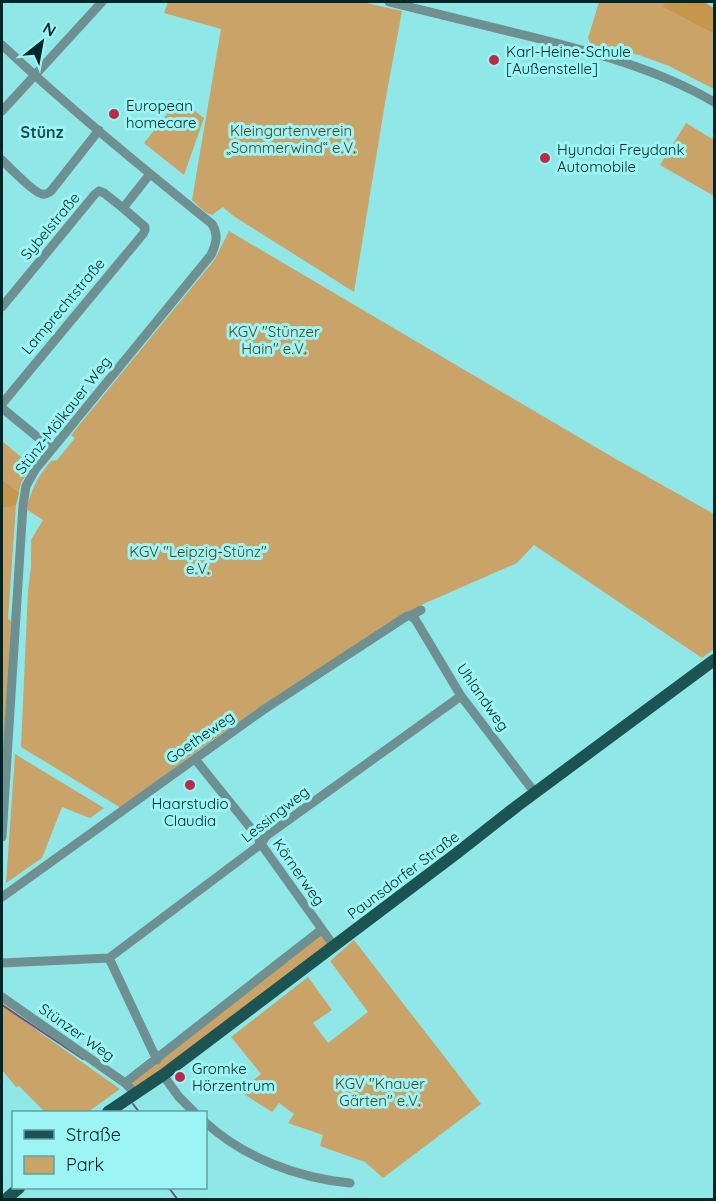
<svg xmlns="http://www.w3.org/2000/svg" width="716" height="1201" viewBox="0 0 716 1201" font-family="Quicksand,sans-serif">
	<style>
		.green { fill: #caa369 }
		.forest { fill: #c7964d }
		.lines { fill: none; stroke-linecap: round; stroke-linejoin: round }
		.stream { stroke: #695481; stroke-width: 2 }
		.minor { stroke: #6e9090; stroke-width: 9 }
		.major { stroke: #1c5454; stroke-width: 12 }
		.poi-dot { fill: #bc2b46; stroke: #9cf4f4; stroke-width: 2 }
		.labels { text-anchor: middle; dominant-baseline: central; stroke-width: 6; stroke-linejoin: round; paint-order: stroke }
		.poi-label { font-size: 15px; fill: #002627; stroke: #9cf4f4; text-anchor: start }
		.park-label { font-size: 15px; fill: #543f1f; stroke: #9cf4f4 }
		.street-label { font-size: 15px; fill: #002627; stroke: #9cf4f4 }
		.neighbourhood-label { font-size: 16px; font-weight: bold; fill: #1d4c4c; stroke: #9cf4f4 }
	</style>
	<rect width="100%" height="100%" fill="#8fe7e7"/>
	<path class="green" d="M 168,2 L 362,2 L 402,11 L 386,97 L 354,292 L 232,215 L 223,207 L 212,215 L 205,212 L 192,200 L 221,29 L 164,13 Z
		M 599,2 L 665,2 L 664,7 L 714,34 L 714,89 L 669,66 L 639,55 L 591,45 L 588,38 Z
		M 179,99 L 204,118 L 184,175 L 144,143 Z
		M 686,123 L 714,140 L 714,196 L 660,165 Z
		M 229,231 L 614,458 L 714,514 L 714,649 L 702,658 L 534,545 L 517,563 L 421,605 L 261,706 L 189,757 L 121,808 L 21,747 L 28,590 L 31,567 L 31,540 L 43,520 L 26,509 C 32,489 37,477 51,461 L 57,460 L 75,438 L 71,435 L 215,259 Z
		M 2,441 L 32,466 L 21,483 L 16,505 L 8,619 L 11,621 L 2,784 Z
		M 15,754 L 104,808 L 90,818 L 62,807 L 42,858 L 6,883 Z
		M 321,930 L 334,946 L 135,1093 L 125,1083 Z
		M 354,940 L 481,1104 L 383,1178 L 365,1162 L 320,1146 L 323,1135 L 288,1123 L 294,1114 L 279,1103 L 272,1112 L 239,1091 L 261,1074 L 231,1037 L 308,977 L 332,1010 L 313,1023 L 328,1043 L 368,1012 L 330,961 Z
		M 2,1002 L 38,1031 L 120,1089 L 88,1112 L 45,1112 L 19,1086 L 16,1087 L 2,1070 Z"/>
	<path class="forest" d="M 665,2 L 704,2 L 714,8 L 714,34 L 663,7 Z
		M 2,480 L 19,493 L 16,505 L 2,508 Z"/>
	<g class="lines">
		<path class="stream" d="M 2,1005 L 83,1059
			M 133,1104 L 139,1112
			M 169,1188 L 178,1200"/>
		<path class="minor" d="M 389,2 C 434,13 479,24 524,35 C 589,51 656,68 714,102
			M 2,45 C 69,108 140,166 212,224 C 219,235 216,244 211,255 L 35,470 L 26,486 L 23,505 L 2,837
			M 2,111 L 102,2
			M 2,160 C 9,167 34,193 42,194 C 46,195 48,193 51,191 L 99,130
			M 2,307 L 95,194 L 99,191 L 104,193 L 123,208 L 150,174
			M 2,404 L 143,234 L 145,230 L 145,227 L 123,208
			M 2,408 L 52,449
			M 410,616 L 415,619 L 461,696 L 535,793
			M 195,759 L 257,836 L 261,844 L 334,946
			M 2,897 L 263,710 L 407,616 L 410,616 L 421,610
			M 109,958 L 157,1060
			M 2,963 L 109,958 L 261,844 L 266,836 L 461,696
			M 2,997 L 125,1083 L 135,1093
			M 163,1075 L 179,1097 L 194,1112
			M 125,1083 L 321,930
			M 206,1123 C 245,1158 298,1178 350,1183"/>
		<path class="major" d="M 108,1112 L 163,1075 L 457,853 L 517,806 L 714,660
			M 5,1200 L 19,1188"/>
	</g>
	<g class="poi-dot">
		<circle cx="494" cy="60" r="6"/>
		<circle cx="114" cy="114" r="6"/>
		<circle cx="545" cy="158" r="6"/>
		<circle cx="190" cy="785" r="6"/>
		<circle cx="180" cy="1077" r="6"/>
	</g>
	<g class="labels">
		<g class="poi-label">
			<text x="506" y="51">Karl-Heine-Schule<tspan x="506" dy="17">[Außenstelle]</tspan></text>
			<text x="126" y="105">European<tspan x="126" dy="17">homecare</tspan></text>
			<text x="557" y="149">Hyundai Freydank<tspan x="557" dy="17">Automobile</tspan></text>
			<text x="190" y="803" text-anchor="middle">Haarstudio<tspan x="190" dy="17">Claudia</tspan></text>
			<text x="192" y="1068">Gromke<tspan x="192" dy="17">Hörzentrum</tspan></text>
		</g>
		<g class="park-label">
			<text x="291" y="130">Kleingartenverein<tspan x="291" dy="17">„Sommerwind“ e.V.</tspan></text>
			<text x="274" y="331">KGV "Stünzer<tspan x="274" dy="17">Hain" e.V.</tspan></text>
			<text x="198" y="551">KGV "Leipzig-Stünz"<tspan x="198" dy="17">e.V.</tspan></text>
			<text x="380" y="1083">KGV "Knauer<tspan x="380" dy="17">Gärten" e.V.</tspan></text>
		</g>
		<g class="street-label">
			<text transform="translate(50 226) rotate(-50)">Sybelstraße</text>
			<text transform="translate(63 306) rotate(-50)">Lamprechtstraße</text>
			<text transform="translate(63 415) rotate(-52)">Stünz-Mölkauer Weg</text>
			<text transform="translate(483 697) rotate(55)">Uhlandweg</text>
			<text transform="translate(200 737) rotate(-35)">Goetheweg</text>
			<text transform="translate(275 814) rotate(-38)">Lessingweg</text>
			<text transform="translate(299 872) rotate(55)">Körnerweg</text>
			<text transform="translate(403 875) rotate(-37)">Paunsdorfer Straße</text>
			<text transform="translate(77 1032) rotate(35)">Stünzer Weg</text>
		</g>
		<g class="neighbourhood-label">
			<text x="42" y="132">Stünz</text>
		</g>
	</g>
	<rect width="716" height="1201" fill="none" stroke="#002627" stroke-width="6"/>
	<rect x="12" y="1111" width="195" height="78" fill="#9cf4f4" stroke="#5ea2a2" stroke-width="1.5"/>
	<rect x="24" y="1130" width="30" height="9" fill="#1c5454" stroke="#5ea2a2" stroke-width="1.5"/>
	<text x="66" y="1141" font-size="18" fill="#002627">Straße</text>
	<rect x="24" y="1156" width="30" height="18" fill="#caa369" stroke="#5ea2a2" stroke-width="1.5"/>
	<text x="66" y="1171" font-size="18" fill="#002627">Park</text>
	<g transform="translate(42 42) rotate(31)" stroke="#9cf4f4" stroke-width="4.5" paint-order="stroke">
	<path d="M0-4.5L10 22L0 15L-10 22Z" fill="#002627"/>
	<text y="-9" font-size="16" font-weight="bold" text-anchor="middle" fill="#002627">N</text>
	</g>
</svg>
